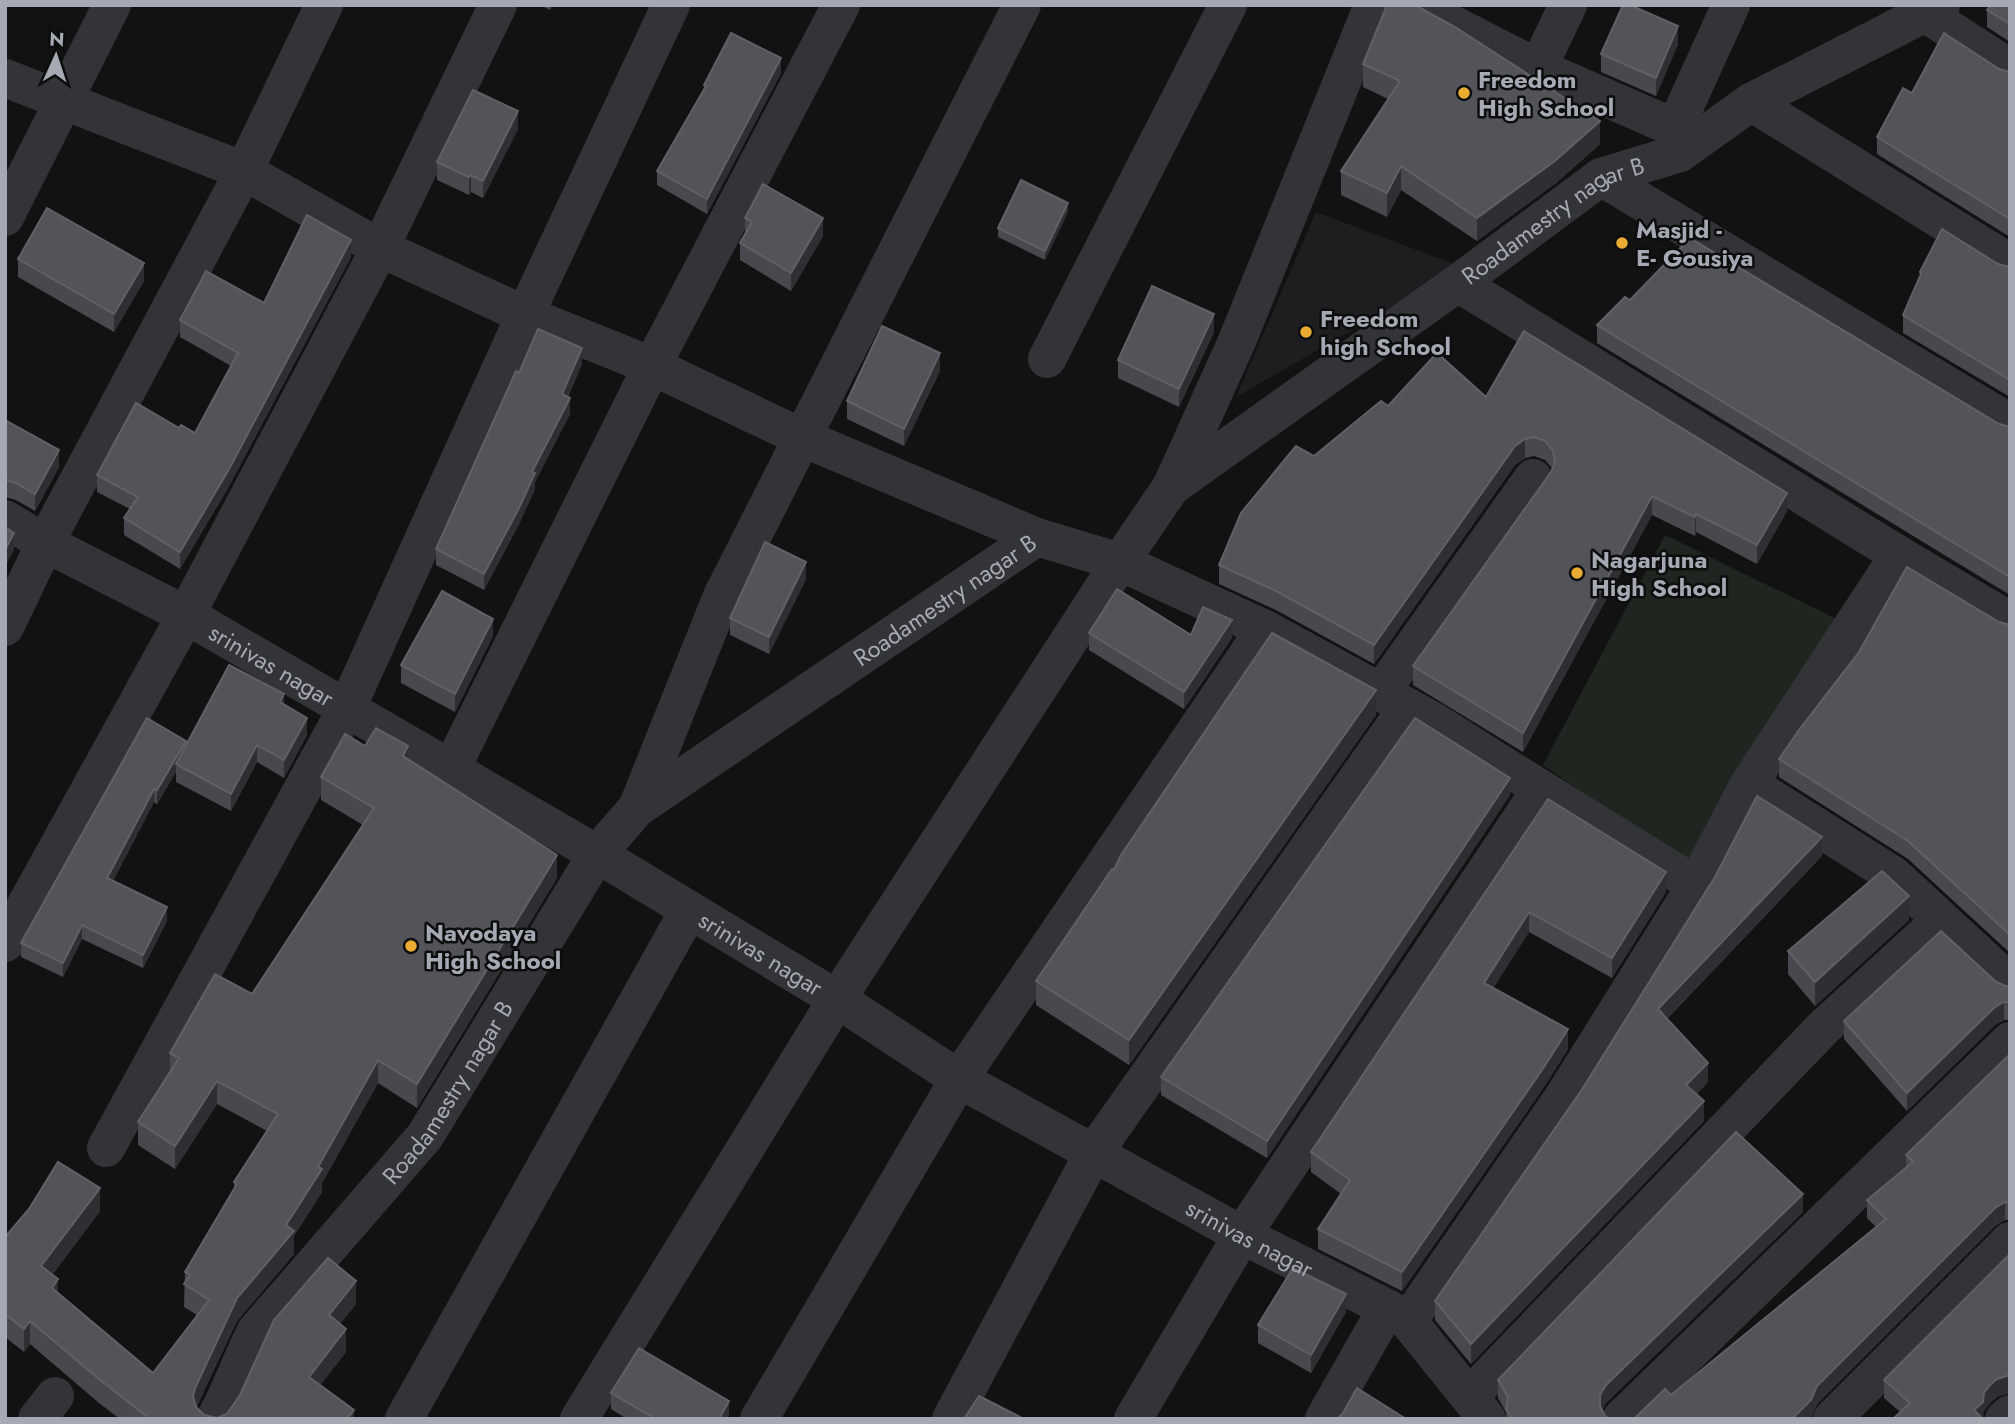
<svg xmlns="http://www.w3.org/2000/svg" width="2015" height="1424" viewBox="0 0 2015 1424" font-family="Jost,sans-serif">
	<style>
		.built { fill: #1e1e20 }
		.green { fill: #1e261f }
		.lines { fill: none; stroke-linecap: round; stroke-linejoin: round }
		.minor { stroke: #333438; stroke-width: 38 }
		.wall { fill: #48494e }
		.shaded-wall { fill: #2e2f32 }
		.building { fill: #525459; stroke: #5f6167; stroke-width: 2 }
		.poi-dot { fill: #eaab33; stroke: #0d0d0e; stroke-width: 2.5 }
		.labels { text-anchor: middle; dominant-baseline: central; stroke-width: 5; stroke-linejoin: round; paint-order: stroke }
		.poi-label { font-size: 24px; font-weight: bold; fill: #a4a9b3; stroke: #0d0d0e; text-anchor: start }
		.street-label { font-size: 24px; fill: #a4a9b3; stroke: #0d0d0e }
	</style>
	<rect width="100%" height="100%" fill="#121213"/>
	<path class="built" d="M 1316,212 L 1462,267 L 1236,397 Z"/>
	<path class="green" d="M 1665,535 L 1837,619 L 1689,866 L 1543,765 Z"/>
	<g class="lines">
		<g class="minor">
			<path d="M 1415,5 L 1538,68 L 1675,128 L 1680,153"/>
			<path d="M 1926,14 L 2010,68"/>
			<path d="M 1538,68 L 1568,5"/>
			<path d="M 5,78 L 244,171 L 380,248 L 525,315 L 652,366 L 803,438 L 1037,537"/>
			<path d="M 1751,102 L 2010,263"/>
			<path d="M 1675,128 L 1731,5"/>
			<path d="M 1601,177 L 2010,423"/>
			<path d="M 5,217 L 112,5"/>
			<path d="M 1458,283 L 1899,555 L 2010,621"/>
			<path d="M 1047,359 L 1228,5"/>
			<path d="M 1172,485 L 1237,341 L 1373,5"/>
			<path id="s1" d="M 5,519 L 45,543 L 186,615 L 597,854 L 837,999 L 959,1079 L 1242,1235 L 1387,1308 L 1408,1321 L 1487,1419"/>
			<path d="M 5,627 L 45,543 L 244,171 L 324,5"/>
			<path d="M 1381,692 L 1533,478"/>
			<path d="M 451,769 L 652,366 L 841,5"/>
			<path d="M 1749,784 L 1893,875 L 2010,983"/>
			<path d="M 637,808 L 722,596 L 1022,5"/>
			<path d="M 5,943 L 186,615 L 380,248 L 498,5"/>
			<path d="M 106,1148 L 347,708 L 525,315 L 671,5"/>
			<path d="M 1408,1321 L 1562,1099 L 1696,885 L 1749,784 L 1899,555"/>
			<path d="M 1470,1396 L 1823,1028 L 1941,920"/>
			<path d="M 37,1419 L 55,1396"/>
			<path id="s2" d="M 215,1419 C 231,1390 241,1360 256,1331 L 425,1136 L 597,854 L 637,808 L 1037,537 L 1120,562 L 1171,487 L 1458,283 L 1601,177 L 1680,153 L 1751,102 L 1941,5"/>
			<path d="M 404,1419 L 689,910"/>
			<path d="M 579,1419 L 837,999 L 1120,562 L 1265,629 L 1435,722 L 1514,772 L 1696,885"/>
			<path d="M 759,1419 L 959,1079 L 1265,629"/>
			<path d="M 951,1419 L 1093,1154 L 1408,707"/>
			<path d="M 1133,1419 L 1242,1235 L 1541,789"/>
			<path d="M 1324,1419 L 1387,1308"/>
			<path d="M 1621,1419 L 2010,1041"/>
			<path d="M 1832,1419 L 2010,1241"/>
			<path d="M 2004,1419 L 2010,1414"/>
		</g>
	</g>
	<path class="wall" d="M 540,5 L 552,5 L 550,10 Z
		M 2010,5 L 2010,42 L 1987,27 L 1987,10 Z
		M 1678,44 L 1656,96 L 1601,72 L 1601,54 Z
		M 1363,64 L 1600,144 L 1556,183 L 1477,241 L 1401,190 L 1387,217 L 1341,195 L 1341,171 L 1388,99 L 1363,87 Z
		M 1999,69 L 2010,72 L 2010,237 L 1877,154 L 1877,137 L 1912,93 Z
		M 781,73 L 707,214 L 657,185 L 657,171 L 704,90 L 704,85 Z
		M 518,129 L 483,198 L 471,192 L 469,195 L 437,180 L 437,162 Z
		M 1068,212 L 1045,260 L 998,237 L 998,228 Z
		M 745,218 L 823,236 L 791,291 L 740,260 L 740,243 L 745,234 Z
		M 351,257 L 228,488 L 180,569 L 124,535 L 124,518 L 130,509 L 97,492 L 97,475 L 179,428 L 195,433 L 231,366 L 180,337 L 180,320 L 264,303 Z
		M 18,259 L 144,281 L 114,332 L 18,277 Z
		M 1998,264 L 2010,267 L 2010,397 L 1903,333 L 1903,315 L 1920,278 L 1920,272 Z
		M 1630,300 L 2010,427 L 2010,595 L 1597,343 L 1597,325 Z
		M 1214,332 L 1179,407 L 1118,378 L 1118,360 Z
		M 582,364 L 568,397 L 570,414 L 535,482 L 535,489 L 519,524 L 484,590 L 436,565 L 436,549 L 519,373 Z
		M 940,371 L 904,446 L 847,419 L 847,401 Z
		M 1486,397 L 1787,511 L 1757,564 L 1696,532 L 1695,536 L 1652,515 L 1523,752 L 1413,685 L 1413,666 L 1551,472 L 1552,468 L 1545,460 L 1534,456 L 1525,458 L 1515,465 L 1374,664 L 1276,610 L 1219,584 L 1219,565 L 1314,456 L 1388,406 Z
		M 5,420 L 59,467 L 35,511 L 16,500 L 5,497 Z
		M 806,579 L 769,654 L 730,635 L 730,618 Z
		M 1999,622 L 2010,625 L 2010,953 L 1908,859 L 1779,777 L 1779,759 Z
		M 1089,633 L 1191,635 L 1232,638 L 1184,709 L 1089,650 Z
		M 493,636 L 455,712 L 401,683 L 401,665 Z
		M 284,705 L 307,735 L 284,778 L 257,762 L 231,811 L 176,782 L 176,772 L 157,804 L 154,802 L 113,881 L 167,921 L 143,968 L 82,939 L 63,977 L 21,957 L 21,943 L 186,745 Z
		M 1376,715 L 1129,1065 L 1036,1005 L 1036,981 L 1114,870 Z
		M 365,746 L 408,759 L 557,878 L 417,1108 L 378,1083 L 322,1183 L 322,1192 L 294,1236 L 294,1254 L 237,1321 L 196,1407 L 204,1415 L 217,1418 L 227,1414 L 356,1304 L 340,1324 L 346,1352 L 320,1385 L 354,1419 L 120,1419 L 99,1403 L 30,1344 L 24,1352 L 5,1337 L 5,1237 L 100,1211 L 52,1275 L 58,1293 L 153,1373 L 197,1315 L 184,1307 L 185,1272 L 234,1190 L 234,1182 L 267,1131 L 217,1104 L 175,1169 L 138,1145 L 138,1122 L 170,1071 L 170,1053 L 252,994 L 363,825 L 321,800 L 321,777 Z
		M 1510,795 L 1267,1158 L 1161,1095 L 1161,1077 Z
		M 1548,799 L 1666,892 L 1612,978 L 1529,932 L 1493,988 L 1568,1049 L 1544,1087 L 1402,1291 L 1318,1249 L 1318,1229 L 1341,1194 L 1311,1172 L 1311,1152 Z
		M 1822,856 L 1667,1019 L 1708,1082 L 1696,1095 L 1704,1121 L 1471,1364 L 1435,1320 L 1435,1301 L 1581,1091 Z
		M 1909,920 L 1815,1006 L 1788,974 L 1788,951 Z
		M 1995,981 L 2005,986 L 2010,986 L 2010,1020 L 2004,1020 L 1995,1025 L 1907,1111 L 1844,1039 L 1844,1021 Z
		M 2010,1054 L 2010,1220 L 2005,1220 L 1995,1226 L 1817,1404 L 1811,1418 L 1671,1395 L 1876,1227 L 1867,1218 L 1867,1200 L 1906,1168 L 1906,1155 Z
		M 1803,1212 L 1606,1403 L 1602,1410 L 1605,1416 L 1610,1419 L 1506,1419 L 1506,1412 L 1498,1398 L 1498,1380 Z
		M 1346,1312 L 1311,1373 L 1258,1343 L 1258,1325 Z
		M 1884,1380 L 1997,1397 L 1990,1403 L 1984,1411 L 1900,1412 L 1884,1398 Z
		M 611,1393 L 729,1417 L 728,1419 L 627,1419 L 611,1409 Z"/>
	<path class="shaded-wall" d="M 1678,26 L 1678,44 L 1656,96 L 1656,78 Z
		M 781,58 L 781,73 L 707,214 L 707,199 Z
		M 518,111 L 518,129 L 483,198 L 483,181 Z
		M 1600,121 L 1600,144 L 1556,183 L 1477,241 L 1477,218 Z
		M 1401,166 L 1401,190 L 1387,217 L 1387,193 Z
		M 471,175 L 471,192 L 469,195 L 469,177 Z
		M 1068,203 L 1068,212 L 1045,260 L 1045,251 Z
		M 823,218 L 823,236 L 791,291 L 791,273 Z
		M 351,240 L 351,257 L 228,488 L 180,569 L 180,552 Z
		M 144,263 L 144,281 L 114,332 L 114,314 Z
		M 1214,314 L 1214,332 L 1179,407 L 1179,389 Z
		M 582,348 L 582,364 L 562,410 L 562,394 Z
		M 940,353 L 940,371 L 904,446 L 904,429 Z
		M 570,398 L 570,414 L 535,482 L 535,489 L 519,524 L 484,590 L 484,574 L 532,472 Z
		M 1525,439 L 1525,458 L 1515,465 L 1374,664 L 1374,645 L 1515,446 Z
		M 59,450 L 59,467 L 35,511 L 35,494 Z
		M 1787,493 L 1787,511 L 1757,564 L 1757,545 Z
		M 1652,496 L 1652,515 L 1523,752 L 1523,733 Z
		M 1696,514 L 1696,532 L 1695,536 L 1695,517 Z
		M 14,533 L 14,550 L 5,567 L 5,550 Z
		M 806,562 L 806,579 L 769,654 L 769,637 Z
		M 493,619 L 493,636 L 455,712 L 455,694 Z
		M 1232,620 L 1232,638 L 1184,709 L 1184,692 Z
		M 1376,690 L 1376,715 L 1129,1065 L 1129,1040 Z
		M 284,694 L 284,712 L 280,702 Z
		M 307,718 L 307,735 L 284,778 L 284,760 Z
		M 186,741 L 186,754 L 176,764 L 176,772 L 157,804 L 157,790 Z
		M 257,745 L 257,762 L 231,811 L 231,794 Z
		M 408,746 L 408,770 L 403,756 Z
		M 1510,778 L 1510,795 L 1267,1158 L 1267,1141 Z
		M 154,789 L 154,802 L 107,892 L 107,878 Z
		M 1822,837 L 1822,856 L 1658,1028 L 1658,1009 Z
		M 557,855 L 557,878 L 417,1108 L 417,1084 Z
		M 1666,872 L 1666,892 L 1612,978 L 1612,958 Z
		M 1909,896 L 1909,920 L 1815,1006 L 1815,982 Z
		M 167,907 L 167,921 L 143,968 L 143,955 Z
		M 1529,912 L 1529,932 L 1484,1003 L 1484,983 Z
		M 82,925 L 82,939 L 63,977 L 63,963 Z
		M 2004,1002 L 2004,1020 L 1995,1025 L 1907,1111 L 1907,1093 L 1995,1007 Z
		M 1568,1029 L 1568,1049 L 1544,1087 L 1402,1291 L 1402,1272 Z
		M 378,1060 L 378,1083 L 322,1183 L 322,1192 L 294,1236 L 294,1254 L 237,1321 L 196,1409 L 193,1396 L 196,1386 L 237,1298 L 286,1225 Z
		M 1708,1063 L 1708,1082 L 1686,1105 L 1686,1085 Z
		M 217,1081 L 217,1104 L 175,1169 L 175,1146 Z
		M 1704,1101 L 1704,1121 L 1471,1364 L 1471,1344 Z
		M 100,1188 L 100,1211 L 41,1289 L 41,1266 Z
		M 1803,1194 L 1803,1212 L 1606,1403 L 1600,1412 L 1600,1395 L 1606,1385 Z
		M 2005,1202 L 2005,1220 L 1995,1226 L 1817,1404 L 1810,1419 L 1792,1419 L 1817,1386 L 1995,1208 Z
		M 58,1279 L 58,1303 L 52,1288 Z
		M 356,1281 L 356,1304 L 329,1338 L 329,1315 Z
		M 1346,1294 L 1346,1312 L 1311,1373 L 1311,1355 Z
		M 30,1321 L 30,1344 L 24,1352 L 24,1329 Z
		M 346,1329 L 346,1352 L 309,1400 L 309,1377 Z
		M 2010,1375 L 2010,1393 L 1997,1397 L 1990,1403 L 1984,1411 L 1983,1419 L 1974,1410 L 1984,1393 L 1990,1385 L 1997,1379 Z
		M 729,1401 L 729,1417 L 728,1419 L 719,1419 Z
		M 354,1410 L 354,1419 L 347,1419 Z"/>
	<path class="building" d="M 1387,5 L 1415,5 L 1455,27 L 1600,121 L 1556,160 L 1477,218 L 1401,166 L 1387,193 L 1341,171 L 1400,81 L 1363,64 Z
		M 1623,5 L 1630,5 L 1678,26 L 1656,78 L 1601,54 Z
		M 1991,5 L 2010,5 L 2010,24 L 1987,10 Z
		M 731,33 L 781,58 L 707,199 L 657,171 L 706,86 L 704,85 Z
		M 1944,33 L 1999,69 L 2010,72 L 2010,219 L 1877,137 L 1903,88 L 1912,93 Z
		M 473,90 L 518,111 L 483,181 L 471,175 L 469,177 L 437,162 Z
		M 1021,180 L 1068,203 L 1045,251 L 998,228 Z
		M 763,184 L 823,218 L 791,273 L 740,243 L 752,222 L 745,218 Z
		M 47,208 L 144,263 L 114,314 L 18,259 Z
		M 307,215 L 351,240 L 228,471 L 180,552 L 124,518 L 138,497 L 97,475 L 136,403 L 179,428 L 181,425 L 195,433 L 238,353 L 180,320 L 206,271 L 264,303 Z
		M 1942,229 L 1998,264 L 2010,267 L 2010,380 L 1903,315 L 1921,274 L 1920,272 Z
		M 1690,238 L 1999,424 L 2010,427 L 2010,577 L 1597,325 L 1625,297 L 1630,300 Z
		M 1152,286 L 1214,314 L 1179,389 L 1118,360 Z
		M 882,326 L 940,353 L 904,429 L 847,401 Z
		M 538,329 L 582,348 L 562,394 L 570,398 L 532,472 L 535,473 L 519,508 L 484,574 L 436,549 L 516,371 L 519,373 Z
		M 1524,331 L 1787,493 L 1757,545 L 1696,514 L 1695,517 L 1652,496 L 1523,733 L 1413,666 L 1551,472 L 1555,462 L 1553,451 L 1545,441 L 1534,437 L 1525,439 L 1515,446 L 1374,645 L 1276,591 L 1219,565 L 1241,513 L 1296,446 L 1314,456 L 1381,401 L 1388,406 L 1437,353 L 1486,397 Z
		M 5,420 L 59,450 L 35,494 L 16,483 L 5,480 Z
		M 5,527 L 14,533 L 5,550 Z
		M 765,542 L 806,562 L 769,637 L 730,618 Z
		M 1907,567 L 1999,622 L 2010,625 L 2010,935 L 1908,841 L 1779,759 L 1799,730 L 1859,652 Z
		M 1117,589 L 1191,635 L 1203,607 L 1232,620 L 1184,692 L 1089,633 Z
		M 442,591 L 493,619 L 455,694 L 401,665 Z
		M 1272,633 L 1376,690 L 1129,1040 L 1036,981 L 1112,869 L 1114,870 L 1121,855 Z
		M 229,665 L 284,694 L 280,702 L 307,718 L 284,760 L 257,745 L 231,794 L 176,764 Z
		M 147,718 L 186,741 L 157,790 L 154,789 L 107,878 L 167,907 L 143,955 L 82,925 L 63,963 L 21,943 Z
		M 1415,718 L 1510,778 L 1267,1141 L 1161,1077 Z
		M 376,728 L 408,746 L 403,756 L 557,855 L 417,1084 L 378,1060 L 318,1167 L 322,1169 L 286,1225 L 294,1231 L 237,1298 L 196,1386 L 193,1396 L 196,1407 L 204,1415 L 217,1418 L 227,1414 L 240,1395 L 274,1320 L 328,1258 L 356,1281 L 329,1315 L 346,1329 L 309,1377 L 354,1410 L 347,1419 L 150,1419 L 99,1379 L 30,1321 L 24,1329 L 5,1314 L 5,1237 L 29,1209 L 58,1162 L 100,1188 L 41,1266 L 58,1279 L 52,1288 L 153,1373 L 209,1300 L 184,1284 L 190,1275 L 185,1272 L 237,1184 L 234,1182 L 278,1114 L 217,1081 L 175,1146 L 138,1122 L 179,1058 L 170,1053 L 215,974 L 252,994 L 374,808 L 321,777 L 345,734 L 365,746 Z
		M 1757,796 L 1822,837 L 1658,1009 L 1708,1063 L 1686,1085 L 1704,1101 L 1471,1344 L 1435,1301 L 1581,1091 L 1715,877 Z
		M 1548,799 L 1666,872 L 1612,958 L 1529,912 L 1484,983 L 1568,1029 L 1544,1067 L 1402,1272 L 1318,1229 L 1350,1180 L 1311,1152 Z
		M 1882,871 L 1909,896 L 1815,982 L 1788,951 Z
		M 1941,931 L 1995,981 L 2005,986 L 2010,986 L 2010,1002 L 2004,1002 L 1995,1007 L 1907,1093 L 1844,1021 Z
		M 2010,1054 L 2010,1202 L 2005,1202 L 1995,1208 L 1817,1386 L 1811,1400 L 1792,1419 L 1633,1419 L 1636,1417 L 1665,1389 L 1671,1395 L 1886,1219 L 1867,1200 L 1913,1162 L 1906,1155 Z
		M 1736,1132 L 1803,1194 L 1606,1385 L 1600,1395 L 1600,1406 L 1605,1416 L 1610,1419 L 1513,1419 L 1506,1410 L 1508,1397 L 1498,1380 Z
		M 2010,1254 L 2010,1375 L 1997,1379 L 1990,1385 L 1984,1393 L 1983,1402 L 1974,1410 L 1983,1419 L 1893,1419 L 1910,1403 L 1884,1380 Z
		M 1293,1268 L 1346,1294 L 1311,1355 L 1258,1325 Z
		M 639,1348 L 729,1401 L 719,1419 L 651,1419 L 652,1417 L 611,1393 Z
		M 1357,1388 L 1406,1419 L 1337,1419 L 1343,1413 Z
		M 979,1396 L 1022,1418 L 1022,1419 L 964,1419 Z"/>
	<g class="poi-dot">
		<circle cx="1464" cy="93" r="7"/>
		<circle cx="1622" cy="243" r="7"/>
		<circle cx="1306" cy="332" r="7"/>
		<circle cx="1577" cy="573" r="7"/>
		<circle cx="411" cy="946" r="7"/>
	</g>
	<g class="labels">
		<g class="poi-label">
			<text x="1478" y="79">Freedom<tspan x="1478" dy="28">High School</tspan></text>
			<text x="1636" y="229">Masjid -<tspan x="1636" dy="28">E- Gousiya</tspan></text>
			<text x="1320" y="318">Freedom<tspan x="1320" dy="28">high School</tspan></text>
			<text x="1591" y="559">Nagarjuna<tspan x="1591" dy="28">High School</tspan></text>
			<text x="425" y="932">Navodaya<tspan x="425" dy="28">High School</tspan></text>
		</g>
		<g class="street-label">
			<text stroke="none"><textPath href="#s2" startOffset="1874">Roadamestry nagar B</textPath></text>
			<text stroke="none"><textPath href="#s2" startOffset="1118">Roadamestry nagar B</textPath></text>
			<text stroke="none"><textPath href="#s1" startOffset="304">srinivas nagar</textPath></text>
			<text stroke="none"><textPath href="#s1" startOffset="872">srinivas nagar</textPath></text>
			<text stroke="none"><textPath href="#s2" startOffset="404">Roadamestry nagar B</textPath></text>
			<text stroke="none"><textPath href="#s1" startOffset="1438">srinivas nagar</textPath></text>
		</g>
	</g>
	<rect width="2015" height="1424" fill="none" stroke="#a4a9b3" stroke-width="14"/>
	<g transform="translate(56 56) rotate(3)" stroke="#0d0d0e" stroke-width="5" paint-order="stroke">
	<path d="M0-5L12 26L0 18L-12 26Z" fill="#a4a9b3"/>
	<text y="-10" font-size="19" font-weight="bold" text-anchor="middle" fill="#a4a9b3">N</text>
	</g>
</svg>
